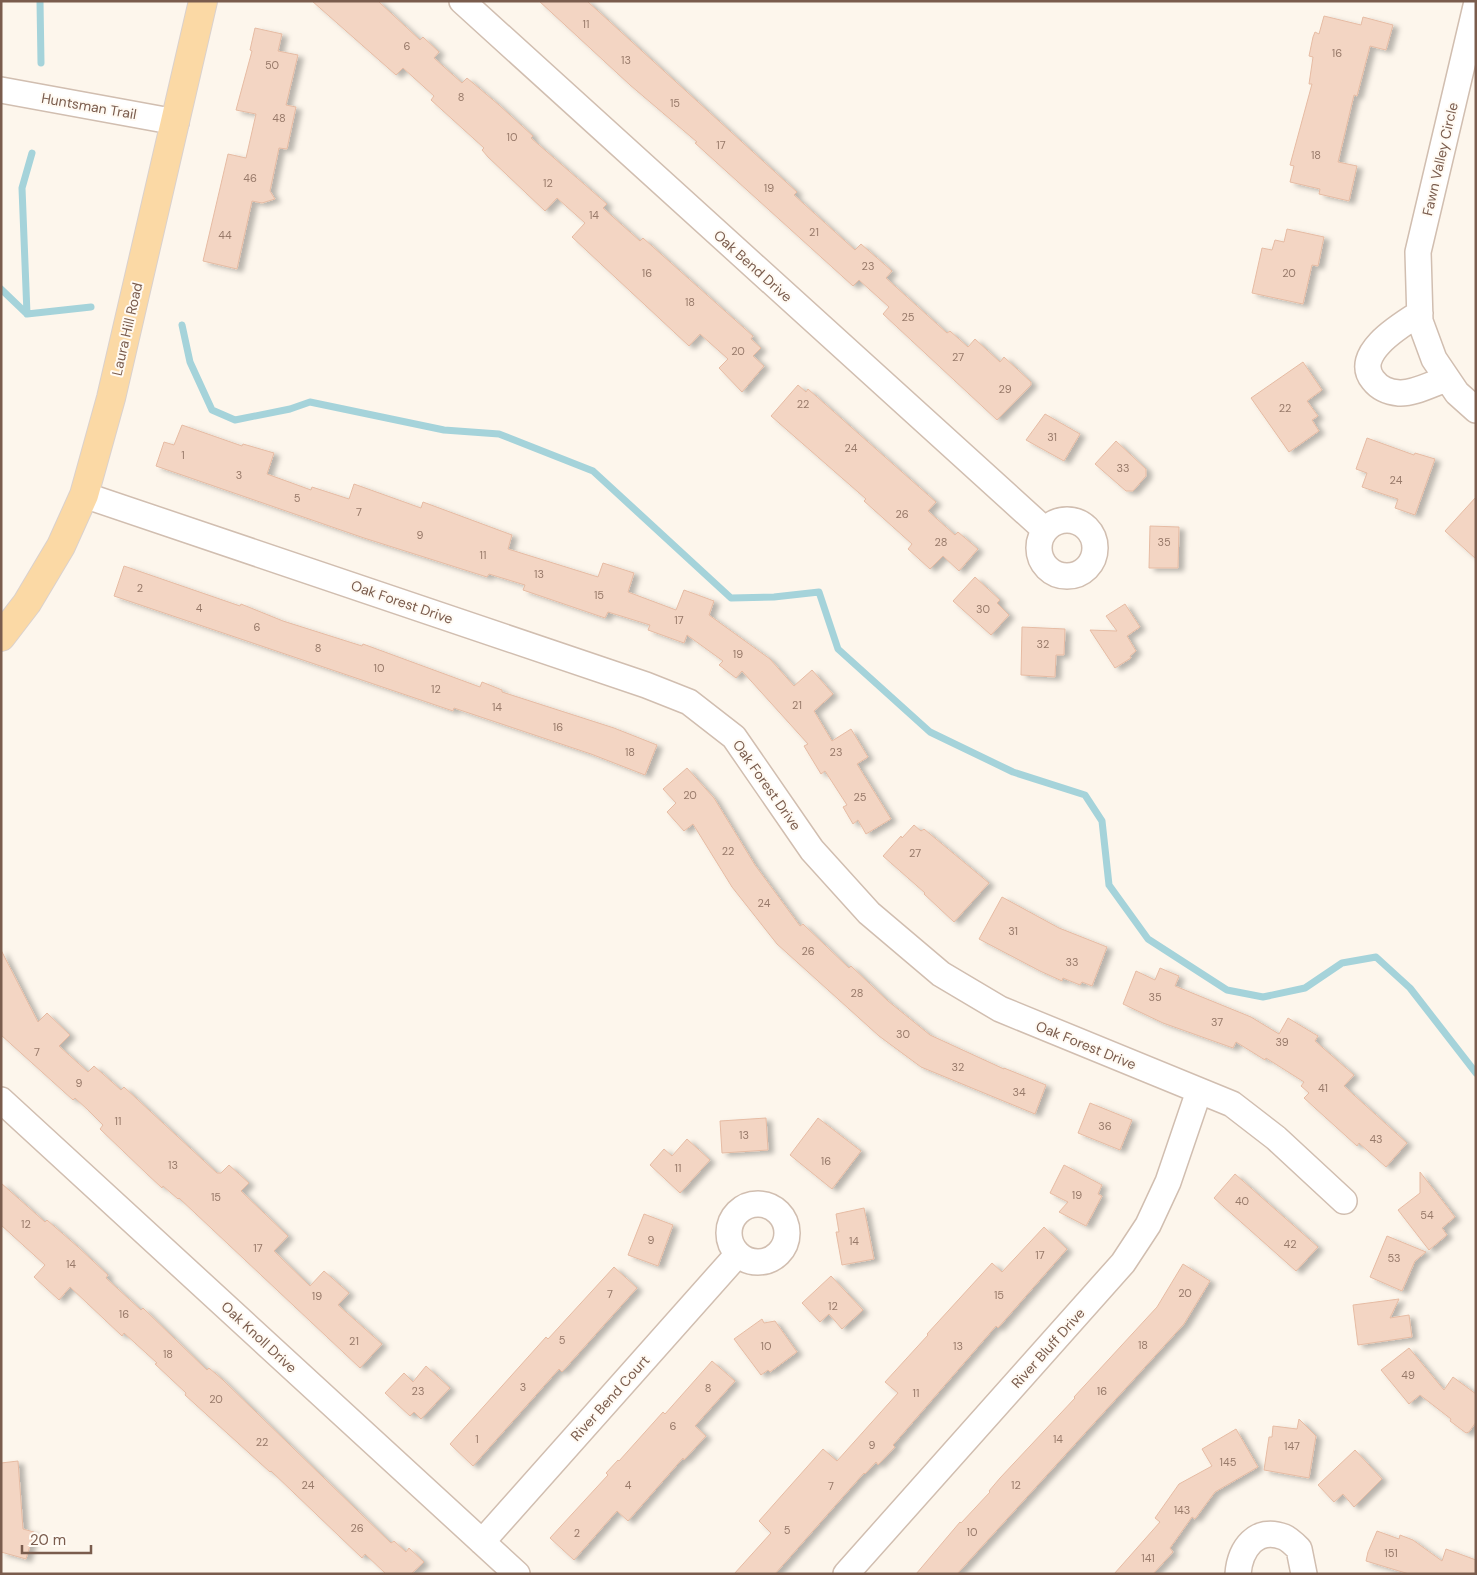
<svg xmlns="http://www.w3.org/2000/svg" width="1477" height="1575" viewBox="0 0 1477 1575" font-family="'DM Sans',sans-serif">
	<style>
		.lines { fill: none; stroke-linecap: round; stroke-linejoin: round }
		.stream { stroke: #a5d3da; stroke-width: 7 }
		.building { fill: #f3d5c3; stroke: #e6bba3; filter: url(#shadow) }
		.minor-casing { stroke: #d1beb0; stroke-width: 28 }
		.major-casing { stroke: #dad1cd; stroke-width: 30 }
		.minor { stroke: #fff; stroke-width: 25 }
		.major { stroke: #fbd9a5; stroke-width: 28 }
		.labels { text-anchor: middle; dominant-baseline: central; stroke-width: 4; stroke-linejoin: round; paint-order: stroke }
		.number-label { font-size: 11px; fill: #987a6a }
		.street-label { font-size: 14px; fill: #7a5c4d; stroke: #fffaf3 }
	</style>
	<defs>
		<filter id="shadow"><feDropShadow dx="5.5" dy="3" stdDeviation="2.5" flood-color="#0004"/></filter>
	</defs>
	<rect width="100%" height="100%" fill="#fdf6ec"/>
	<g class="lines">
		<path class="stream" d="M 40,1 L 41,63
			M 1,289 L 27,314 L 91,307
			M 27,314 L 22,188 L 32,153
			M 182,325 L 190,362 L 212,410 L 235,420 L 290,409 L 310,402 L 444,430 L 499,434 L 593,471 L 731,598 L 774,597 L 819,592 L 838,649 L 930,732 L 1013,772 L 1085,795 L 1102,821 L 1109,885 L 1148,939 L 1227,990 L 1263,997 L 1305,988 L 1342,963 L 1376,957 L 1410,988 L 1476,1073"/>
	</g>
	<path class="building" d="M 312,1 L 378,1 L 420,40 L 423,37 L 439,52 L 434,58 L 462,83 L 467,78 L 499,105 L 533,136 L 531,138 L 607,204 L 603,208 L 640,241 L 643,238 L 753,336 L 751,339 L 761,348 L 753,356 L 764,366 L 742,392 L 719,368 L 728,359 L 700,334 L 689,346 L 572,237 L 585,223 L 557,198 L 545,211 L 488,157 L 482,150 L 484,148 L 431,100 L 434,96 L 403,68 L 396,75 Z
		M 539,1 L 587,1 L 797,192 L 794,195 L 855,250 L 861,244 L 892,271 L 886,278 L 947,333 L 950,331 L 968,347 L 975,339 L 1000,362 L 1004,357 L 1031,382 L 1031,385 L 997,420 L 883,314 L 889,307 L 859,280 L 853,286 L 695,143 L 697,142 L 630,85 Z
		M 1324,16 L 1361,25 L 1363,17 L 1393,25 L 1386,50 L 1370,46 L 1357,96 L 1354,95 L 1338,162 L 1357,166 L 1349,201 L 1319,194 L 1320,189 L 1290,182 L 1294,166 L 1290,165 L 1312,84 L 1309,84 L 1313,57 L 1309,56 L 1313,37 L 1315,32 L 1319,34 Z
		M 255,28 L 282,34 L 278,51 L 298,55 L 286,105 L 296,107 L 287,149 L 279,148 L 270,191 L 275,199 L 262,203 L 252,201 L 237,269 L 203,261 L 228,154 L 246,158 L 256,114 L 236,110 L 252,51 L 250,50 Z
		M 1287,229 L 1324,237 L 1318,266 L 1312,265 L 1303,304 L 1252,293 L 1262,248 L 1272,250 L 1275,240 L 1284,242 Z
		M 1303,362 L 1322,390 L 1307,401 L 1318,416 L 1312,420 L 1319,431 L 1289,452 L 1251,398 Z
		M 798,385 L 806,392 L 808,389 L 936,502 L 928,511 L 955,535 L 958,532 L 978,549 L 959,571 L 943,556 L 930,569 L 908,549 L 912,544 L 864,501 L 866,499 L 771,416 Z
		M 1045,414 L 1080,434 L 1064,461 L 1026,440 Z
		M 182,425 L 242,446 L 243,444 L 274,453 L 267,474 L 311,490 L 312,487 L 349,499 L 354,484 L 421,508 L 423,502 L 512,535 L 508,549 L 598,577 L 603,563 L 634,573 L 628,592 L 676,610 L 684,590 L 714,601 L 709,615 L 770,659 L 794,686 L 812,670 L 833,694 L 814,711 L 832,741 L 851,729 L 868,757 L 857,764 L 891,819 L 866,834 L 858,820 L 853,824 L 843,807 L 847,805 L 825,771 L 821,774 L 804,746 L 808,744 L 742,671 L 736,678 L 719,665 L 723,661 L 687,635 L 684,643 L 648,630 L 650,625 L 608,612 L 605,618 L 523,590 L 525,585 L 489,574 L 487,577 L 364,538 L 156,466 L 164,442 L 174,445 Z
		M 1367,438 L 1414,455 L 1415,453 L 1435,459 L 1415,515 L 1395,508 L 1398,499 L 1362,487 L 1367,473 L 1356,469 Z
		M 1116,441 L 1146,469 L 1146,476 L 1133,491 L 1126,491 L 1095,464 Z
		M 1476,497 L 1476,559 L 1445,531 Z
		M 1150,526 L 1179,527 L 1178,568 L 1149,568 Z
		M 124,566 L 240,606 L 241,604 L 283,621 L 362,646 L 363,644 L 480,687 L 482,682 L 502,690 L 502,692 L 614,728 L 657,745 L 645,775 L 591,754 L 454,708 L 453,711 L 409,696 L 114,596 Z
		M 975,577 L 1000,600 L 997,603 L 1009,615 L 991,635 L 953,601 Z
		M 1125,604 L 1140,627 L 1127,636 L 1136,651 L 1130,656 L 1131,658 L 1115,668 L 1090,630 L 1117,631 L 1106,616 Z
		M 1022,627 L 1065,629 L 1064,655 L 1056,655 L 1055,677 L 1021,675 Z
		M 687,768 L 714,798 L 755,865 L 800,926 L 803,924 L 849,968 L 851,966 L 888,1001 L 930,1035 L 1004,1069 L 1004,1068 L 1046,1085 L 1035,1114 L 921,1067 L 879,1036 L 777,944 L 732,887 L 693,824 L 684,831 L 667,812 L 676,803 L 663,789 Z
		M 914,825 L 921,831 L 924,829 L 989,883 L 954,922 L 924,894 L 925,893 L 883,856 L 901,836 L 902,838 Z
		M 1002,897 L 1059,928 L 1107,947 L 1092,986 L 1082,982 L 1080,985 L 1063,978 L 1062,981 L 1040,971 L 979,939 Z
		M 1,950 L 38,1022 L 47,1013 L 70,1035 L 59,1046 L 88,1072 L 94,1066 L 121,1090 L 124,1087 L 217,1173 L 221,1173 L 229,1165 L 249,1183 L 241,1191 L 288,1236 L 274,1251 L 310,1286 L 324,1271 L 349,1293 L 338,1305 L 382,1344 L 360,1368 L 179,1198 L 178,1199 L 163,1186 L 162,1188 L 147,1174 L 100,1129 L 103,1125 L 88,1110 L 75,1098 L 73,1100 L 1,1035 Z
		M 1160,968 L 1179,976 L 1175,986 L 1251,1017 L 1279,1034 L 1288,1018 L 1318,1036 L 1315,1041 L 1354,1075 L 1344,1086 L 1407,1143 L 1386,1167 L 1359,1143 L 1357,1146 L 1304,1098 L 1309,1093 L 1301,1086 L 1304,1082 L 1266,1058 L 1265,1060 L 1236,1042 L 1233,1048 L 1163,1023 L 1123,1004 L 1136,971 L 1155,980 Z
		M 1090,1103 L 1132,1120 L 1120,1150 L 1078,1133 Z
		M 766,1118 L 768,1150 L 722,1153 L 720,1121 Z
		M 818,1118 L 861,1151 L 832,1189 L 790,1155 Z
		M 687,1139 L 710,1160 L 680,1193 L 650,1165 L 664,1149 L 672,1156 Z
		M 1064,1165 L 1102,1185 L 1098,1194 L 1102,1196 L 1086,1226 L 1059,1212 L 1068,1202 L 1050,1193 Z
		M 1420,1172 L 1455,1217 L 1442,1228 L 1447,1235 L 1429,1250 L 1398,1210 L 1420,1193 Z
		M 1235,1174 L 1318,1247 L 1296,1271 L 1214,1198 Z
		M 1,1183 L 45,1222 L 47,1220 L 78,1247 L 108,1275 L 106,1278 L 141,1310 L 143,1308 L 207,1370 L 209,1368 L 223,1380 L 391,1543 L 394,1541 L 406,1552 L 409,1548 L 424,1562 L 411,1574 L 386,1574 L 365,1554 L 362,1558 L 271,1471 L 270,1472 L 185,1395 L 186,1393 L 155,1364 L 157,1363 L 124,1333 L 122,1336 L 70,1287 L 59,1300 L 34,1277 L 45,1265 L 1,1225 Z
		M 864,1208 L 874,1259 L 842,1265 L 836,1232 L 839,1232 L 836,1214 Z
		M 644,1214 L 673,1225 L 658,1266 L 628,1255 Z
		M 1044,1227 L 1067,1249 L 998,1328 L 996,1326 L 893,1445 L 895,1447 L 878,1465 L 876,1462 L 865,1474 L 864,1473 L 775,1574 L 734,1574 L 771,1533 L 759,1521 L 823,1449 L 837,1461 L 898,1393 L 885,1382 L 928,1335 L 927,1334 L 992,1263 L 1002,1272 Z
		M 1387,1236 L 1426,1252 L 1415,1261 L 1402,1291 L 1370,1277 Z
		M 1183,1264 L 1210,1281 L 1184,1324 L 957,1574 L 916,1574 L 960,1522 L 961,1523 L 990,1492 L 989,1491 L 1000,1478 L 1075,1398 L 1074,1397 L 1157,1307 Z
		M 614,1267 L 637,1288 L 562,1372 L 559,1369 L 473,1466 L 450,1444 L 546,1337 L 548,1339 Z
		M 831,1276 L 863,1310 L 842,1329 L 829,1314 L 820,1322 L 802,1303 Z
		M 1399,1299 L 1390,1318 L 1409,1315 L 1412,1337 L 1358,1345 L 1353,1305 Z
		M 762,1319 L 764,1323 L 775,1321 L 797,1352 L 770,1372 L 768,1370 L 761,1375 L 734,1339 Z
		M 1409,1348 L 1444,1390 L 1453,1377 L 1476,1394 L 1476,1422 L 1469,1432 L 1466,1433 L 1450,1421 L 1451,1419 L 1420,1395 L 1409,1404 L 1381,1370 Z
		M 712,1361 L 735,1381 L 695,1426 L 706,1436 L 684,1460 L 683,1458 L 628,1521 L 617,1511 L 574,1560 L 550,1538 L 608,1475 L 606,1473 L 618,1460 L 619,1461 L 663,1412 L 665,1414 Z
		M 426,1366 L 450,1388 L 421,1419 L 414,1412 L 410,1416 L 385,1393 L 404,1373 L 413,1382 Z
		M 1299,1419 L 1316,1436 L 1309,1478 L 1264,1470 L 1269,1437 L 1272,1437 L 1273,1426 L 1297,1429 Z
		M 1236,1429 L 1258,1467 L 1215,1492 L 1195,1519 L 1192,1517 L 1170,1548 L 1173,1552 L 1153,1574 L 1114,1574 L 1160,1522 L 1155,1518 L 1179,1484 L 1212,1466 L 1202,1449 Z
		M 1355,1450 L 1382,1479 L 1354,1507 L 1343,1494 L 1334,1502 L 1318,1485 Z
		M 18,1461 L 23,1529 L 34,1532 L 26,1559 L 1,1552 L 1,1463 Z
		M 1377,1531 L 1399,1539 L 1400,1535 L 1413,1540 L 1442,1561 L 1446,1549 L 1476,1560 L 1476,1574 L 1409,1574 L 1366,1561 L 1368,1552 Z"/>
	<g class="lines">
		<g class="minor-casing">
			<path id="minor" d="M 462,1 L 1045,530
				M 1476,6 L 1418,252 L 1420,321 L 1434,359 L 1457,393 L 1476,410
				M 1,90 L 176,122
				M 1420,313 C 1401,325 1352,354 1373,380 C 1380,389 1388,392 1399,393 C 1414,394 1433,383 1447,379
				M 84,495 L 646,685 L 689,702 L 734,737 L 812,850 L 869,913 L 941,974 L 1000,1009 L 1232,1104 L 1276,1138 L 1344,1201
				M1039 548a28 28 0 1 1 56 0a28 28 0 1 1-56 0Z
				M 1,1100 L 517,1574
				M729 1233a29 29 0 1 1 58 0a29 29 0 1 1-58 0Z
				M 482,1542 L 738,1254
				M 846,1574 L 1123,1263 L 1148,1225 L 1168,1182 L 1199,1091
				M 1238,1574 C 1240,1549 1256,1526 1284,1537 C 1289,1539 1295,1545 1299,1549 L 1304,1574"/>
		</g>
		<g class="major-casing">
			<path id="major" d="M 1,637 L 27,603 L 61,546 L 84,495 L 111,398 L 203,1"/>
		</g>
		<use href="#minor" class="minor"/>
		<use href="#major" class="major"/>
	</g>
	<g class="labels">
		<g class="number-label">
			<text x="586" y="24">11</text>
			<text x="407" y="46">6</text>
			<text x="1337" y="53">16</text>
			<text x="626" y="60">13</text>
			<text x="272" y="65">50</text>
			<text x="461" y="97">8</text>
			<text x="675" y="103">15</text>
			<text x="279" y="118">48</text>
			<text x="512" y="137">10</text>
			<text x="721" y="145">17</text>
			<text x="1316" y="155">18</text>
			<text x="250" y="178">46</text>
			<text x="548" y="183">12</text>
			<text x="769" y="188">19</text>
			<text x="594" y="215">14</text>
			<text x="814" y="232">21</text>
			<text x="225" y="235">44</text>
			<text x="868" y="266">23</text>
			<text x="647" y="273">16</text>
			<text x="1289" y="273">20</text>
			<text x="690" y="302">18</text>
			<text x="908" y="317">25</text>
			<text x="738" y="351">20</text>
			<text x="958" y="357">27</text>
			<text x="1005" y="389">29</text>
			<text x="803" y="404">22</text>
			<text x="1285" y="408">22</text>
			<text x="1052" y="437">31</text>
			<text x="851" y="448">24</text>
			<text x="183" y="455">1</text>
			<text x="1123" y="468">33</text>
			<text x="239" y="475">3</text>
			<text x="1396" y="480">24</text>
			<text x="297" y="498">5</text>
			<text x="359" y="512">7</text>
			<text x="902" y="514">26</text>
			<text x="420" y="535">9</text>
			<text x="941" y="542">28</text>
			<text x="1164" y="542">35</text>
			<text x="483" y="555">11</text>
			<text x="539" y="574">13</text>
			<text x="140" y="588">2</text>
			<text x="599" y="595">15</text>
			<text x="199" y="608">4</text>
			<text x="983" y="609">30</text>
			<text x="679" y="620">17</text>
			<text x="257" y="627">6</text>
			<text x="1043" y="644">32</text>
			<text x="318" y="648">8</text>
			<text x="738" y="654">19</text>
			<text x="379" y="668">10</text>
			<text x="436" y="689">12</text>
			<text x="797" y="705">21</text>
			<text x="497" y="707">14</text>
			<text x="558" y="727">16</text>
			<text x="630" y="752">18</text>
			<text x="836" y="752">23</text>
			<text x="690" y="795">20</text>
			<text x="860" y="797">25</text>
			<text x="728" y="851">22</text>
			<text x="915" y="853">27</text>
			<text x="764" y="903">24</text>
			<text x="1013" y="931">31</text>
			<text x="808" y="951">26</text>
			<text x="1072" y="962">33</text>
			<text x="857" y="993">28</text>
			<text x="1155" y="997">35</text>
			<text x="1217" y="1022">37</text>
			<text x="903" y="1034">30</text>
			<text x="1282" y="1042">39</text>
			<text x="37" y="1052">7</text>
			<text x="958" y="1067">32</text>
			<text x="79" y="1083">9</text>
			<text x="1323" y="1088">41</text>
			<text x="1019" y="1092">34</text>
			<text x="118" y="1121">11</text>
			<text x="1105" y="1126">36</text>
			<text x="744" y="1135">13</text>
			<text x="1376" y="1139">43</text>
			<text x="826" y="1161">16</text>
			<text x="173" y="1165">13</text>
			<text x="678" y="1168">11</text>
			<text x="1077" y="1195">19</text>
			<text x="216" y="1197">15</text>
			<text x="1242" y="1201">40</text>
			<text x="1427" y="1215">54</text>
			<text x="26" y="1224">12</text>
			<text x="651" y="1240">9</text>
			<text x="854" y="1241">14</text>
			<text x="1290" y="1244">42</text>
			<text x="258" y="1248">17</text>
			<text x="1040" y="1255">17</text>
			<text x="1394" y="1258">53</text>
			<text x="71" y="1264">14</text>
			<text x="1185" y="1293">20</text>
			<text x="610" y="1294">7</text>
			<text x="999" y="1295">15</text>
			<text x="317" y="1296">19</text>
			<text x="833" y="1306">12</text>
			<text x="124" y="1314">16</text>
			<text x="562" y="1340">5</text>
			<text x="354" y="1341">21</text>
			<text x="1143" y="1345">18</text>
			<text x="766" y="1346">10</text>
			<text x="958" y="1346">13</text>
			<text x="168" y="1354">18</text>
			<text x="1408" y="1375">49</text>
			<text x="523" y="1387">3</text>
			<text x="708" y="1388">8</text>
			<text x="418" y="1391">23</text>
			<text x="1102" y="1391">16</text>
			<text x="916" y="1393">11</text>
			<text x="216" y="1399">20</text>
			<text x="673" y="1426">6</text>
			<text x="477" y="1439">1</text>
			<text x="1058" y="1439">14</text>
			<text x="262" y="1442">22</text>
			<text x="872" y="1445">9</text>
			<text x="1292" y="1446">147</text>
			<text x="1228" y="1462">145</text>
			<text x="308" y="1485">24</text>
			<text x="628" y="1485">4</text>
			<text x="1016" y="1485">12</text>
			<text x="831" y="1486">7</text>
			<text x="1182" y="1510">143</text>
			<text x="357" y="1528">26</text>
			<text x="787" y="1530">5</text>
			<text x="972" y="1532">10</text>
			<text x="577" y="1533">2</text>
			<text x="1391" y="1553">151</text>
			<text x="1148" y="1558">141</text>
		</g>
		<g class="street-label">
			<text transform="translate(89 106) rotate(10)">Huntsman Trail</text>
			<text transform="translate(1440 159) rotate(-77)">Fawn Valley Circle</text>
			<text transform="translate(753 266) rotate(42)">Oak Bend Drive</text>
			<text transform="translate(127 329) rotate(-77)">Laura Hill Road</text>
			<text transform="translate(402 602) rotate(19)">Oak Forest Drive</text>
			<text transform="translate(767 785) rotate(55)">Oak Forest Drive</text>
			<text transform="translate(1086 1045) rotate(22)">Oak Forest Drive</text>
			<text transform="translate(259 1337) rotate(43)">Oak Knoll Drive</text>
			<text transform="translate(1048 1348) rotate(-48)">River Bluff Drive</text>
			<text transform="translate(610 1398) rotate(-48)">River Bend Court</text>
		</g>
	</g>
	<rect width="1477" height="1575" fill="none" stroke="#7a5c4d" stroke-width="5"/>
	<path d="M22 1545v8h69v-8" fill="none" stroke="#7a5c4d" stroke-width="2.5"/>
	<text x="30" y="1545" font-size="15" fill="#7a5c4d" stroke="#fffaf3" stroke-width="4" paint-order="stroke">20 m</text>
</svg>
